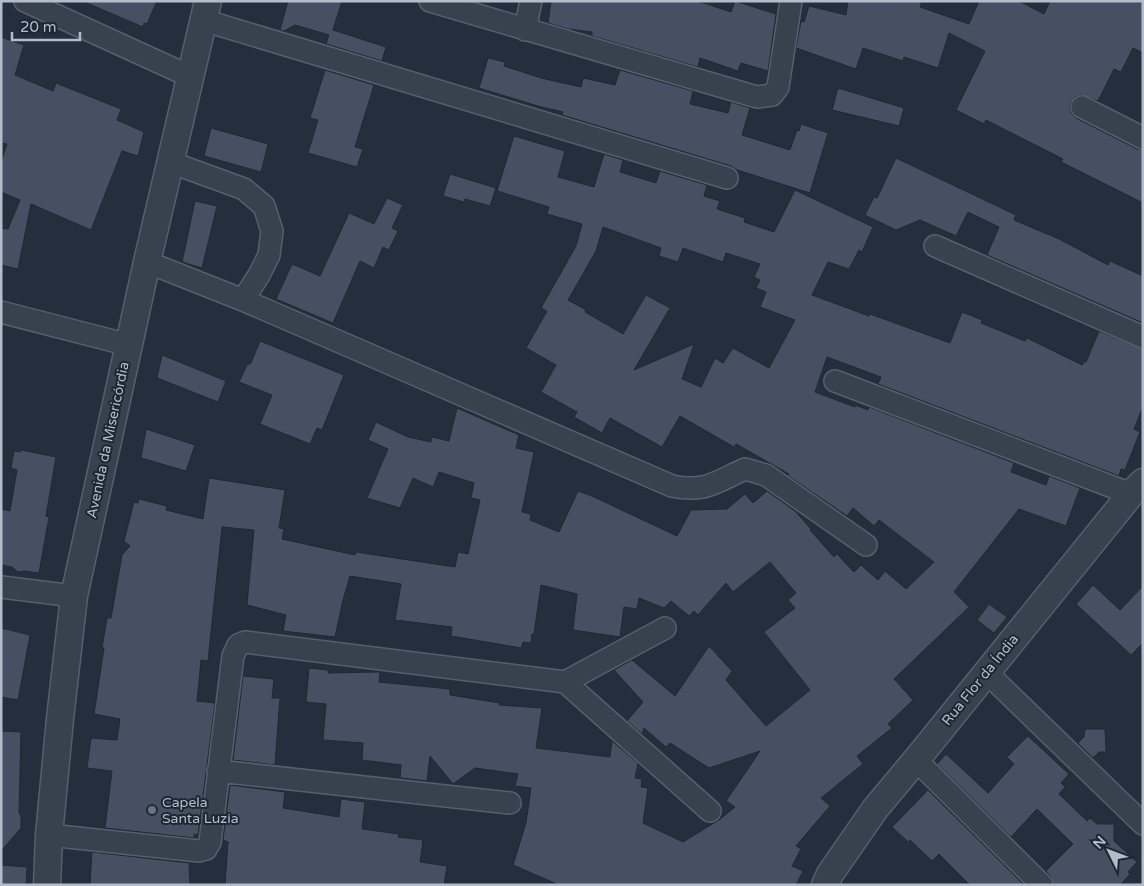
<svg xmlns="http://www.w3.org/2000/svg" width="1144" height="886" viewBox="0 0 1144 886" font-family="'Varela Round',sans-serif">
	<style>
		.building { fill: #455162; stroke: #1f2835; fill-rule: evenodd }
		.lines { fill: none; stroke-linecap: round; stroke-linejoin: round }
		.minor-casing { stroke: #565f6c; stroke-width: 24 }
		.tertiary-casing { stroke: #565f6c; stroke-width: 29 }
		.minor { stroke: #38414e; stroke-width: 21 }
		.tertiary { stroke: #38414e; stroke-width: 26 }
		.worship-dot { fill: #6b7280; stroke: #1d2633; stroke-width: 2 }
		.labels { text-anchor: middle; dominant-baseline: central; stroke-width: 4; stroke-linejoin: round; paint-order: stroke }
		.street-label { font-size: 14px; fill: #b4bcc9; stroke: #1d2633 }
		.poi-label { font-size: 14px; fill: #b4bcc9; stroke: #1d2633; text-anchor: start }
	</style>
	<rect width="100%" height="100%" fill="#242f3e"/>
	<path class="building" d="M 82,1 L 157,1 L 147,24 L 144,23 L 143,27 Z
		M 288,1 L 342,1 L 333,30 L 386,47 L 382,61 L 326,44 L 329,35 L 295,25 L 284,31 L 280,30 Z
		M 551,1 L 698,1 L 731,12 L 735,1 L 776,14 L 768,71 L 741,63 L 738,71 L 700,58 L 698,67 L 592,36 L 592,32 L 568,29 L 548,23 Z
		M 848,1 L 922,1 L 920,7 L 969,24 L 979,1 L 1019,1 L 1044,14 L 1050,1 L 1143,1 L 1143,53 L 1133,48 L 1121,72 L 1114,69 L 1098,101 L 1081,95 L 1075,97 L 1071,102 L 1070,107 L 1071,113 L 1076,118 L 1137,149 L 1143,150 L 1143,203 L 1061,162 L 1063,159 L 986,120 L 984,124 L 956,110 L 985,51 L 949,33 L 938,68 L 904,57 L 903,61 L 863,48 L 856,69 L 796,48 L 801,21 L 804,22 L 809,6 L 846,15 Z
		M 1,37 L 24,45 L 15,75 L 53,91 L 56,83 L 121,109 L 117,120 L 144,132 L 138,156 L 122,151 L 91,230 L 31,204 L 18,269 L 1,265 L 1,228 L 8,229 L 20,200 L 1,192 L 1,162 L 7,144 L 1,143 Z
		M 488,58 L 505,62 L 504,66 L 541,78 L 581,87 L 583,78 L 615,85 L 620,70 L 693,91 L 690,104 L 728,113 L 731,102 L 750,108 L 742,135 L 790,150 L 797,130 L 799,131 L 801,124 L 828,133 L 810,193 L 737,170 L 731,166 L 562,115 L 563,112 L 538,106 L 479,88 Z
		M 325,70 L 374,85 L 355,147 L 363,149 L 357,167 L 308,153 L 318,120 L 310,118 Z
		M 838,88 L 904,108 L 899,126 L 832,110 Z
		M 211,128 L 268,144 L 261,172 L 204,156 Z
		M 514,136 L 565,151 L 558,177 L 594,187 L 604,154 L 623,160 L 620,172 L 656,183 L 660,171 L 707,185 L 704,196 L 720,201 L 717,209 L 745,218 L 744,222 L 774,232 L 795,190 L 873,227 L 862,252 L 859,250 L 849,269 L 828,262 L 812,295 L 869,316 L 870,314 L 950,343 L 962,312 L 982,320 L 981,323 L 1025,341 L 1027,338 L 1082,365 L 1084,362 L 1086,362 L 1099,331 L 1143,349 L 1143,407 L 1134,429 L 1140,432 L 1125,470 L 1121,469 L 1119,476 L 878,384 L 881,377 L 827,357 L 815,392 L 855,407 L 855,405 L 868,410 L 869,407 L 1014,463 L 1011,472 L 1046,485 L 1049,476 L 1080,488 L 1066,526 L 1019,509 L 954,592 L 969,607 L 894,679 L 913,700 L 888,724 L 892,728 L 857,756 L 863,764 L 821,798 L 830,806 L 796,846 L 801,849 L 792,866 L 803,871 L 796,885 L 559,885 L 513,865 L 526,823 L 531,788 L 515,786 L 518,774 L 475,768 L 453,784 L 430,756 L 427,781 L 400,778 L 401,765 L 362,760 L 363,743 L 323,740 L 326,704 L 306,702 L 309,668 L 328,670 L 328,673 L 380,672 L 379,682 L 450,689 L 450,695 L 500,703 L 499,705 L 542,708 L 536,748 L 610,757 L 612,741 L 638,763 L 635,778 L 642,779 L 641,787 L 648,788 L 643,823 L 683,842 L 719,820 L 735,807 L 726,801 L 760,751 L 709,768 L 670,743 L 666,747 L 644,728 L 642,734 L 627,721 L 643,702 L 614,670 L 632,660 L 675,696 L 709,646 L 732,671 L 726,680 L 766,726 L 810,690 L 764,632 L 795,608 L 788,600 L 796,593 L 770,562 L 733,592 L 726,583 L 698,615 L 694,611 L 689,616 L 671,601 L 664,608 L 639,598 L 637,609 L 624,607 L 620,637 L 573,630 L 577,594 L 541,585 L 534,634 L 532,634 L 531,643 L 523,642 L 521,648 L 451,636 L 452,627 L 395,620 L 401,584 L 350,576 L 343,600 L 335,637 L 283,631 L 286,615 L 247,605 L 254,530 L 222,527 L 208,661 L 201,660 L 197,701 L 215,703 L 198,835 L 194,834 L 194,838 L 105,828 L 112,771 L 87,768 L 91,738 L 117,740 L 120,719 L 94,714 L 104,648 L 102,648 L 107,618 L 111,618 L 122,555 L 130,546 L 124,541 L 134,502 L 138,503 L 139,499 L 167,506 L 166,510 L 203,519 L 209,478 L 285,490 L 279,528 L 284,529 L 282,539 L 355,555 L 356,552 L 455,567 L 458,552 L 468,554 L 480,500 L 471,498 L 474,483 L 439,472 L 433,487 L 413,478 L 400,508 L 367,498 L 388,449 L 368,440 L 376,422 L 408,437 L 431,442 L 432,437 L 449,441 L 457,408 L 519,435 L 516,448 L 534,452 L 522,512 L 531,514 L 530,520 L 559,532 L 578,491 L 592,496 L 677,536 L 691,510 L 727,509 L 745,494 L 753,503 L 767,491 L 795,511 L 811,529 L 810,530 L 834,557 L 837,554 L 854,572 L 861,565 L 878,580 L 885,571 L 906,589 L 934,562 L 879,520 L 874,526 L 853,508 L 847,516 L 787,475 L 789,474 L 736,444 L 734,447 L 680,416 L 662,447 L 610,418 L 602,433 L 574,417 L 577,412 L 541,392 L 556,365 L 526,348 L 547,311 L 541,308 L 576,246 L 582,224 L 547,214 L 549,207 L 497,191 ZM 603,227 L 661,248 L 659,256 L 678,262 L 683,248 L 723,262 L 726,253 L 760,264 L 754,277 L 760,280 L 756,288 L 766,292 L 760,307 L 795,320 L 769,368 L 733,348 L 723,363 L 715,358 L 701,387 L 682,379 L 694,344 L 634,370 L 670,308 L 646,295 L 623,334 L 585,312 L 586,310 L 568,300 L 596,251 Z
		M 896,158 L 1016,215 L 1014,220 L 1059,239 L 1108,265 L 1110,261 L 1143,276 L 1143,323 L 987,255 L 999,227 L 968,212 L 956,236 L 920,220 L 896,230 L 865,215 L 874,197 L 877,198 Z
		M 450,174 L 496,188 L 490,206 L 465,199 L 464,202 L 443,196 Z
		M 387,198 L 403,205 L 392,228 L 398,231 L 389,250 L 383,247 L 374,268 L 360,261 L 333,323 L 276,299 L 292,264 L 320,276 L 349,213 L 374,224 Z
		M 195,201 L 217,206 L 202,268 L 182,262 Z
		M 260,341 L 344,375 L 322,430 L 317,428 L 310,444 L 260,424 L 272,395 L 239,382 L 247,365 L 251,363 Z
		M 162,355 L 226,381 L 218,402 L 157,378 Z
		M 146,429 L 195,445 L 186,471 L 141,458 Z
		M 21,450 L 56,457 L 46,516 L 49,517 L 39,573 L 25,571 L 18,572 L 12,567 L 1,565 L 1,509 L 10,511 L 17,470 L 11,468 L 14,451 L 20,452 Z
		M 1093,585 L 1120,610 L 1143,586 L 1143,643 L 1131,655 L 1076,604 Z
		M 989,604 L 1007,617 L 994,633 L 977,620 Z
		M 1,628 L 30,635 L 18,700 L 1,697 Z
		M 243,676 L 274,679 L 272,698 L 280,698 L 275,765 L 233,760 Z
		M 1085,729 L 1105,729 L 1106,752 L 1099,752 L 1093,758 L 1078,743 L 1084,737 Z
		M 1,731 L 21,732 L 19,813 L 21,816 L 21,828 L 1,851 Z
		M 1028,736 L 1069,774 L 1061,783 L 1065,787 L 1059,794 L 1087,821 L 1090,818 L 1097,824 L 1114,824 L 1114,841 L 1137,862 L 1128,872 L 1130,874 L 1120,885 L 1054,885 L 1051,877 L 1046,871 L 1073,844 L 1037,809 L 1011,837 L 937,764 L 946,754 L 988,793 L 1014,764 L 1007,757 Z
		M 230,785 L 285,792 L 283,808 L 339,817 L 341,799 L 365,802 L 362,829 L 399,834 L 398,837 L 423,840 L 420,862 L 447,866 L 444,885 L 225,885 L 228,842 L 223,840 Z
		M 928,790 L 1024,885 L 970,885 L 939,854 L 932,861 L 910,840 L 908,842 L 892,827 Z
		M 92,852 L 189,863 L 190,885 L 90,885 Z
		M 1,865 L 27,867 L 26,885 L 1,885 Z"/>
	<g class="lines">
		<g class="minor-casing">
			<path id="minor" d="M 25,1 L 189,76
				M 430,1 L 757,97 L 772,95 L 778,87 L 791,1
				M 203,20 L 727,178
				M 525,30 L 531,1
				M 1082,107 L 1143,138
				M 170,162 L 244,189 L 264,206 L 272,231 L 269,255 L 259,275 L 243,300
				M 935,246 L 1143,337
				M 147,262 L 243,300 L 672,486 C 705,493 716,482 745,469 L 766,475 L 866,545
				M 1,312 L 129,345
				M 835,381 L 1131,494
				M 1,587 L 74,596
				M 986,672 L 1143,824
				M 565,682 L 665,628
				M 916,760 L 1042,885
				M 218,771 L 510,803
				M 49,835 L 199,851 L 206,849 L 210,842 L 233,656 L 238,645 L 245,642 L 565,682 L 710,811"/>
		</g>
		<g class="tertiary-casing">
			<path id="tertiary" d="M 47,885 L 49,835 L 60,719 L 74,596 L 147,262 L 208,1
				M 825,885 L 830,874 L 875,809 L 916,760 L 1131,494 L 1143,482"/>
		</g>
		<use href="#minor" class="minor"/>
		<use href="#tertiary" class="tertiary"/>
	</g>
	<circle class="worship-dot" cx="152" cy="810" r="5"/>
	<g class="labels">
		<g class="street-label">
			<text transform="translate(108 440) rotate(-78)">Avenida da Misericórdia</text>
			<text transform="translate(980 680) rotate(-51)">Rua Flor da Índia</text>
		</g>
		<g class="poi-label">
			<text x="162" y="802">Capela<tspan x="162" dy="16">Santa Luzia</tspan></text>
		</g>
	</g>
	<rect width="1144" height="886" fill="none" stroke="#b4bcc9" stroke-width="5"/>
	<g transform="translate(1109 851) rotate(312)" stroke="#1d2633" stroke-width="4" paint-order="stroke">
	<path d="M0-4L9 19L0 12L-9 19Z" fill="#b4bcc9"/>
	<text y="-8" font-size="14" font-weight="bold" text-anchor="middle" fill="#b4bcc9">N</text>
	</g>
	<path d="M12 32v8h68v-8" fill="none" stroke="#b4bcc9" stroke-width="2.5"/>
	<text x="20" y="32" font-size="15" fill="#b4bcc9" stroke="#1d2633" stroke-width="4" paint-order="stroke">20 m</text>
</svg>
